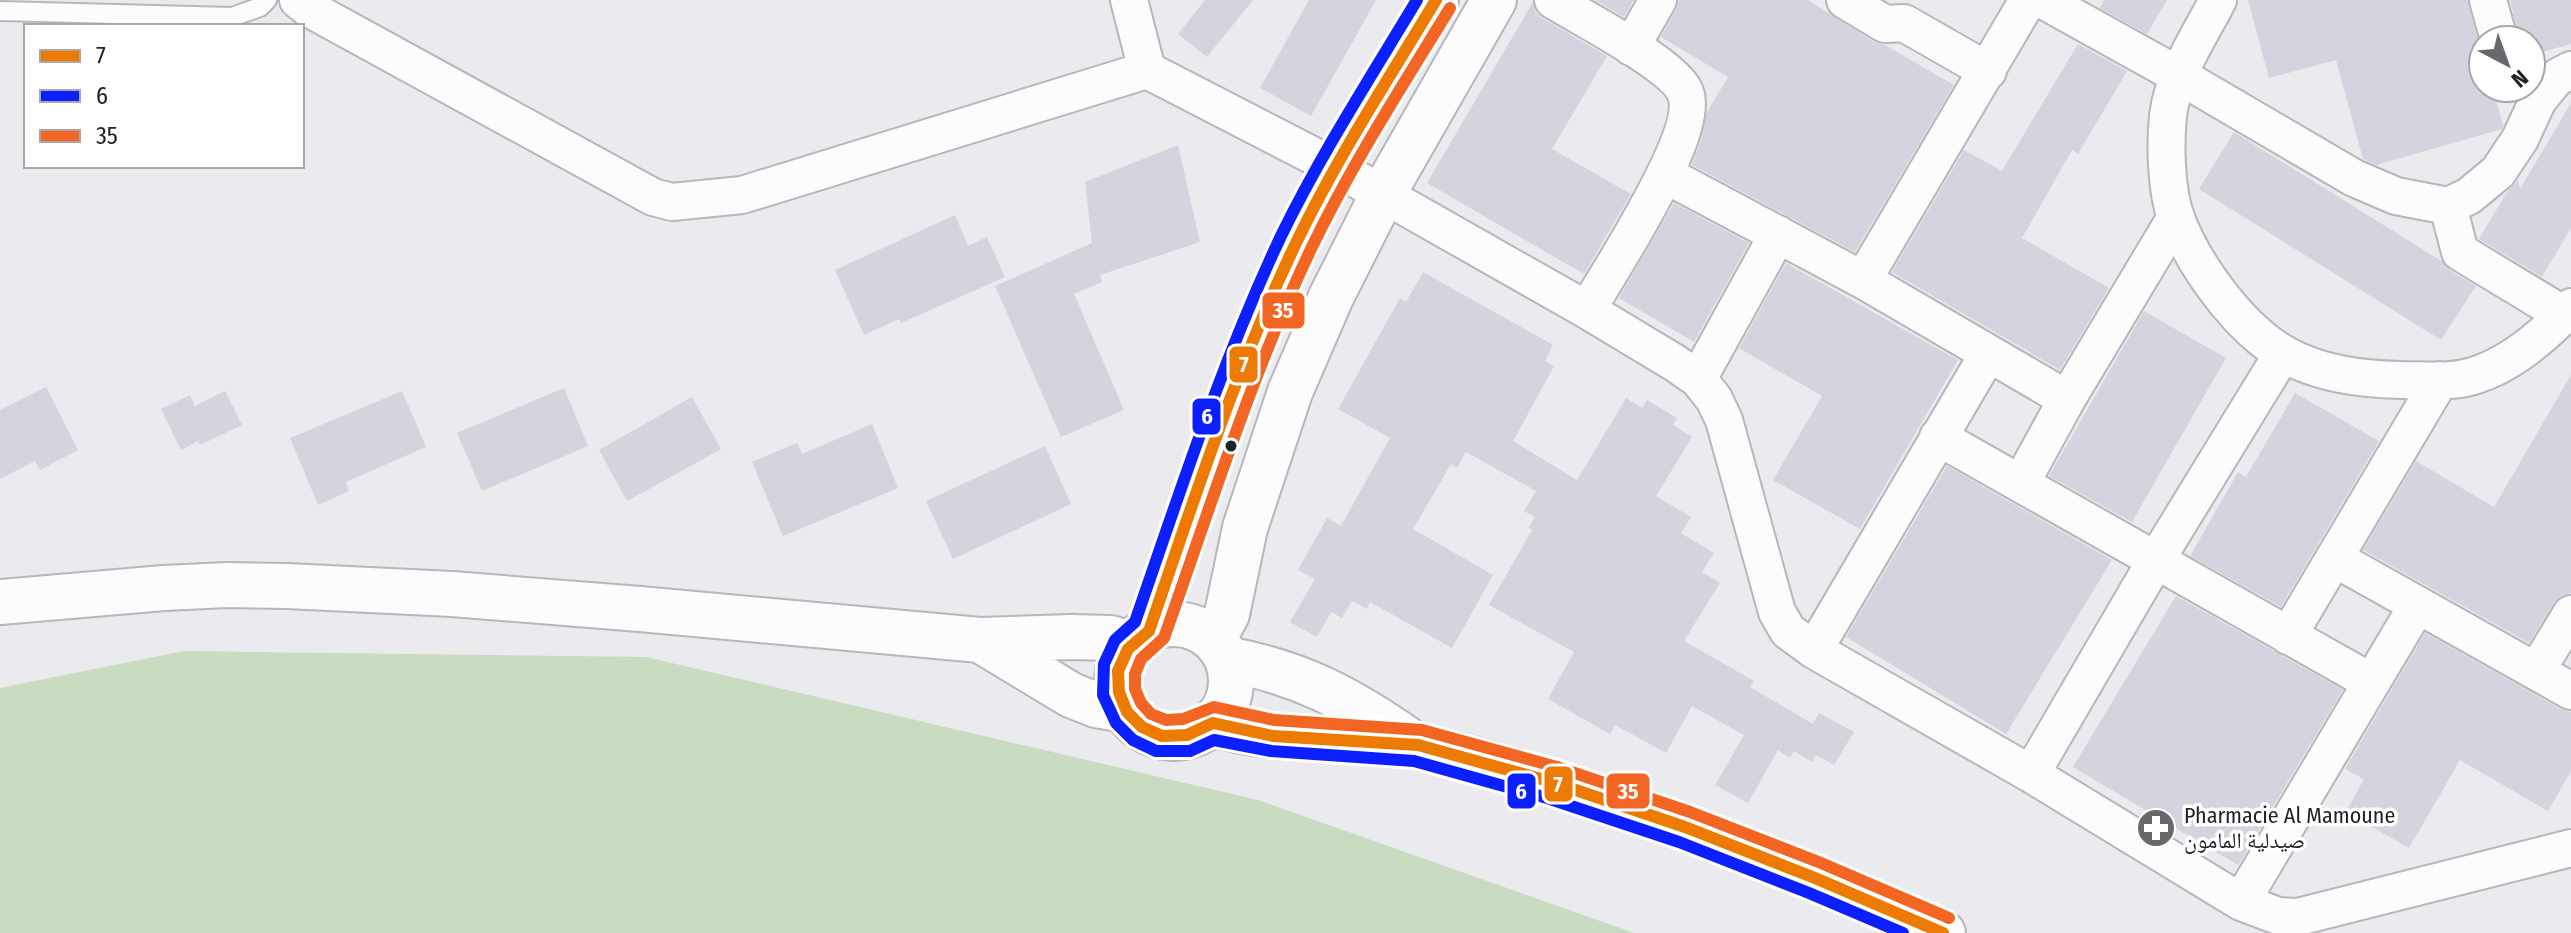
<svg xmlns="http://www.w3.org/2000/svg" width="2571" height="933" viewBox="0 0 2571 933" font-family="'Fira Sans Condensed','Noto Naskh Arabic',sans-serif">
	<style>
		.green { fill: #c9dcc2 }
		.building { fill: #d3d4de }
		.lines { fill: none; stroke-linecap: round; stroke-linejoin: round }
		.service-casing { stroke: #b6b6bb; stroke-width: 22 }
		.minor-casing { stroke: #b6b6bb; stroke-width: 40 }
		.tertiary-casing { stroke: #b6b6bb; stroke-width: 48 }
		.service { stroke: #fcfcfd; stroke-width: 18 }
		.minor { stroke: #fcfcfd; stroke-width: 36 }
		.tertiary { stroke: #fcfcfd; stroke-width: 44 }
		.bus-1-casing { stroke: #fff; stroke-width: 18 }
		.bus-2-casing { stroke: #fff; stroke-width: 18 }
		.bus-3-casing { stroke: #fff; stroke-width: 18 }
		.bus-1 { stroke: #ed7a02; stroke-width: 12 }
		.bus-2 { stroke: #0c20ff; stroke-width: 12 }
		.bus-3 { stroke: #f26522; stroke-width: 12 }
		.bus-dot { fill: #222226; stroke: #fff; stroke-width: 3 }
		.labels { text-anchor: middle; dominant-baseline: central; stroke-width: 7; stroke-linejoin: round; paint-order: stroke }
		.poi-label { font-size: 22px; fill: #222226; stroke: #fff; text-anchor: start }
		.line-badge { stroke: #fff; stroke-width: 3 }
		.badge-label { font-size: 22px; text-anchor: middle; font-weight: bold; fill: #fff }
	</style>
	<rect width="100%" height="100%" fill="#eaeaef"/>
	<path class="green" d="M 184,651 L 646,657 L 1258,800 L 1634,933 L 0,933 L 0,688 Z"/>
	<path class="building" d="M 1205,0 L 1253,0 L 1207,57 L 1178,34 Z
		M 1309,0 L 1376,0 L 1311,116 L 1260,88 Z
		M 1595,0 L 1634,0 L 1624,17 Z
		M 1679,0 L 1808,0 L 1874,42 L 1885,45 L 1954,85 L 1855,252 L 1692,165 L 1701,140 L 1707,112 L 1728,77 L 1661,37 L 1676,10 Z
		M 2104,0 L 2167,0 L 2147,34 L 2100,8 Z
		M 2248,0 L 2468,0 L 2479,46 L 2483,53 L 2483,88 L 2493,88 L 2503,125 L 2502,129 L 2376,165 L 2363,159 L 2336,60 L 2269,78 Z
		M 2510,0 L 2571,0 L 2571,44 L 2531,55 L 2531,40 L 2519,40 Z
		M 1533,2 L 1535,11 L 1542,18 L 1607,56 L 1552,149 L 1631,194 L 1584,274 L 1427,183 Z
		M 2078,44 L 2127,71 L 2078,154 L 2072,150 L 2022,238 L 2109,288 L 2060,370 L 1892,272 L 1964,150 L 2002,171 Z
		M 2571,103 L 2571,228 L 2542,277 L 2479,239 L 2507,192 L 2518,180 L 2520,189 Z
		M 2234,132 L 2443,262 L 2449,270 L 2476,286 L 2441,340 L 2199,189 Z
		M 1178,145 L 1200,242 L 1100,275 L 1102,282 L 1074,294 L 1124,410 L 1061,437 L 995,286 L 1092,243 L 1085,182 Z
		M 1674,203 L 1749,243 L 1694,342 L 1619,298 Z
		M 955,215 L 968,246 L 987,237 L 1005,277 L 901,323 L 899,319 L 864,335 L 835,270 Z
		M 1786,263 L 1958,360 L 1860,529 L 1773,480 L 1822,396 L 1739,348 Z
		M 1423,272 L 1553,345 L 1545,361 L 1554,366 L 1513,441 L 1577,480 L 1626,398 L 1642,408 L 1647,400 L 1677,418 L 1673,425 L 1692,437 L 1656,496 L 1691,517 L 1681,533 L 1714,553 L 1702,572 L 1720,583 L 1684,641 L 1754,681 L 1750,687 L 1813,724 L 1819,713 L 1854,732 L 1834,765 L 1816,755 L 1812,762 L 1794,751 L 1790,758 L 1778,750 L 1748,803 L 1715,785 L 1744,735 L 1692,706 L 1666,753 L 1615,725 L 1610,734 L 1548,699 L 1574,652 L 1489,605 L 1532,530 L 1528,528 L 1535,517 L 1524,511 L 1536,491 L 1466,452 L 1457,468 L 1451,464 L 1413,529 L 1493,575 L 1452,648 L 1370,602 L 1367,609 L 1352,601 L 1342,618 L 1331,612 L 1317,637 L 1290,622 L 1315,579 L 1298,570 L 1327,518 L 1341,526 L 1390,438 L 1338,409 L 1400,298 L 1406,302 Z
		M 2144,311 L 2226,358 L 2132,522 L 2049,476 Z
		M 2571,375 L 2571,593 L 2562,595 L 2554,602 L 2529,643 L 2363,550 L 2416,461 L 2494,507 Z
		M 46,387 L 78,450 L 40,470 L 35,461 L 0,479 L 0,410 Z
		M 564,388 L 588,446 L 482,491 L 457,433 Z
		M 225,391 L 242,425 L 200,445 L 198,441 L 181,450 L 161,409 L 190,395 L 195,406 Z
		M 402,391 L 426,447 L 346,482 L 349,491 L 318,505 L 290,438 Z
		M 2295,393 L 2379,441 L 2281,607 L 2190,556 L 2238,472 L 2246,477 Z
		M 692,397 L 721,449 L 627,501 L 599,450 Z
		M 872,424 L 898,488 L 783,536 L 752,462 L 797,443 L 802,454 Z
		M 1045,446 L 1071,504 L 953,559 L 926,501 Z
		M 1947,466 L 2112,560 L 2006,734 L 1846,637 Z
		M 2176,596 L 2343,690 L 2238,865 L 2073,767 Z
		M 2425,633 L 2561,709 L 2571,712 L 2571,771 L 2548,811 L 2460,760 L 2409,848 L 2346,812 L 2364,779 L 2345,769 Z"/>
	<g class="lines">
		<g class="service-casing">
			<path id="service" d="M 0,11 L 232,17 L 260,7 L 267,0"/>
		</g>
		<g class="minor-casing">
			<path id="minor" d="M 298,0 L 308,8 L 653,197 L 672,202 L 742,195 L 1147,70 L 1335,167 L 1587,310 L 1675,363 L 1698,379 L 1714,399 L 1724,420 L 1777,612 L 1788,631 L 1814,650 L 2031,774 L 2241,902 L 2278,916 L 2298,917 L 2571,848
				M 1129,0 L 1147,70
				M 1553,0 C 1582,18 1670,63 1684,90 C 1705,128 1609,272 1587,310
				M 1845,0 L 1885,24 L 1904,23 L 1988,71
				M 2043,0 L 2178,75 L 2354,178 L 2396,196 L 2448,206 L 2469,196 L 2498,172 L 2520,139 L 2538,100 L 2556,78 L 2571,70
				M 2218,0 C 2199,37 2173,74 2168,116 C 2165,145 2166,190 2176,218 C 2194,266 2239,328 2284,354 C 2320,374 2360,379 2401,380 C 2424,380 2450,383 2473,376 C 2510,365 2545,335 2571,307
				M 2488,0 L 2499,40
				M 1631,47 L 1658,0
				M 1666,175 L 1863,280 L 2067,399
				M 2448,206 L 2460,252 L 2564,315
				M 1863,280 L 2028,0
				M 1698,379 L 1778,234
				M 1938,437 L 2371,682
				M 2021,483 L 2067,399 L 2176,217
				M 2334,558 L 2571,691
				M 2288,636 L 2440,380
				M 1814,650 L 1988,354
				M 2537,670 L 2571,614
				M 2031,774 L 2156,560 L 2283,353
				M 2241,902 L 2417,606"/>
		</g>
		<g class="tertiary-casing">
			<path id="tertiary" d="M 0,602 L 164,588 L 227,585 L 287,586 L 452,594 L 640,609 L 980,640 L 1071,637 L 1110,638 L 1132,644
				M1117 681a57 57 0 1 1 114 0a57 57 0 1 1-114 0Z
				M 1149,631 C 1194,500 1236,368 1296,243 C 1336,159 1388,80 1436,0
				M 1213,639 L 1227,614 L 1245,528 L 1290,392 L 1331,297 L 1383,194 L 1494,0
				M 980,640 L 1071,695 L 1096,705 L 1125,710
				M 1227,659 C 1301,673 1350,699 1411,742
				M 1213,723 C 1264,741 1322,737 1375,741 C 1389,742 1404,742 1418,745 C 1598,789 1774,857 1943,933"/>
		</g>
		<use href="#service" class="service"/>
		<use href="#minor" class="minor"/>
		<use href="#tertiary" class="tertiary"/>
		<g class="bus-1-casing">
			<path id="bus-1" d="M 1436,0 C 1388,80 1336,159 1296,243 C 1236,368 1194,500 1149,631 L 1128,649 L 1118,671 L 1119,692 L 1127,712 L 1142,727 L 1162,736 L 1187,735 L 1213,723 L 1273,736 L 1418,745 L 1552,782 L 1685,827 L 1815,878 L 1943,933"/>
		</g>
		<g class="bus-2-casing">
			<path id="bus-2" d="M 1417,0 C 1370,78 1321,154 1281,236 C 1222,361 1180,492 1135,622 L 1115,640 L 1104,664 L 1103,695 L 1116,723 L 1133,740 L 1156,751 L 1190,751 L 1214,740 L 1271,751 L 1414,761 L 1547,798 L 1679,842 L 1809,893 L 1903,933"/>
		</g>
		<g class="bus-3-casing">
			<path id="bus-3" d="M 1450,8 C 1401,88 1350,167 1310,251 C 1251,376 1210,508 1164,638 L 1141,659 L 1135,674 L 1135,689 L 1141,703 L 1151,714 L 1166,720 L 1183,719 L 1214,707 L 1274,720 L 1422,730 L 1557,767 L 1690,812 L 1821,863 L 1949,918"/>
		</g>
		<use href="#bus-1" class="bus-1"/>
		<use href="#bus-2" class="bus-2"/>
		<use href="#bus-3" class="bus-3"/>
	</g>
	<defs>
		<g id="pharmacy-disc" transform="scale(2)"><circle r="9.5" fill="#68686c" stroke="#fff"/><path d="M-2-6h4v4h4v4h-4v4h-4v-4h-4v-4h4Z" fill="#fff"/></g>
	</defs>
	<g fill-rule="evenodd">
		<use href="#pharmacy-disc" x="2156" y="828"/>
	</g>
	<circle class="bus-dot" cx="1231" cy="446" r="7"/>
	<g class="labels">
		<g class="poi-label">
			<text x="2184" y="815">Pharmacie Al Mamoune<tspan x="2184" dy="25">صيدلية المامون</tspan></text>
		</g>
	</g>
	<g class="line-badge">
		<rect x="1261" y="291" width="45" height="39" rx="8" fill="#f26522"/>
		<rect x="1228" y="345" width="31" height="39" rx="8" fill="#ed7a02"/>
		<rect x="1191" y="397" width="31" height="39" rx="8" fill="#0c20ff"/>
		<rect x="1543" y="765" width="31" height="38" rx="8" fill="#ed7a02"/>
		<rect x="1506" y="772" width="31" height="38" rx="8" fill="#0c20ff"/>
		<rect x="1605" y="772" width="46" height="38" rx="8" fill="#f26522"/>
	</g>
	<g class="badge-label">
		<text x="1283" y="318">35</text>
		<text x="1244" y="372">7</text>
		<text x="1207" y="424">6</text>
		<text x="1558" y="792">7</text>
		<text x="1521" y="799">6</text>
		<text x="1628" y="799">35</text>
	</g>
	<rect x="24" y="24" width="280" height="144" fill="#ffffff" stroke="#a7a7a8" stroke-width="2"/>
	<rect x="40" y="50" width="40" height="12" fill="#ed7a02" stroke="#a7a7a8" stroke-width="2"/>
	<text x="96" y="64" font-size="24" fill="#222226">7</text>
	<rect x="40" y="90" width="40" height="12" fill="#0c20ff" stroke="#a7a7a8" stroke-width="2"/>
	<text x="96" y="104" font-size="24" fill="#222226">6</text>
	<rect x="40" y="130" width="40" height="12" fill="#f26522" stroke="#a7a7a8" stroke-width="2"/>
	<text x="96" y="144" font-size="24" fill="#222226">35</text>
	<g transform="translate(2507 64) rotate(139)"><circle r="38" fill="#ffffff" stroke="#a7a7a8" stroke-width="2"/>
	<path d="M0-6L14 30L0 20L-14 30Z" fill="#68686c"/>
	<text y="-12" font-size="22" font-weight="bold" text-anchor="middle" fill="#222226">N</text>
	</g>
</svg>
